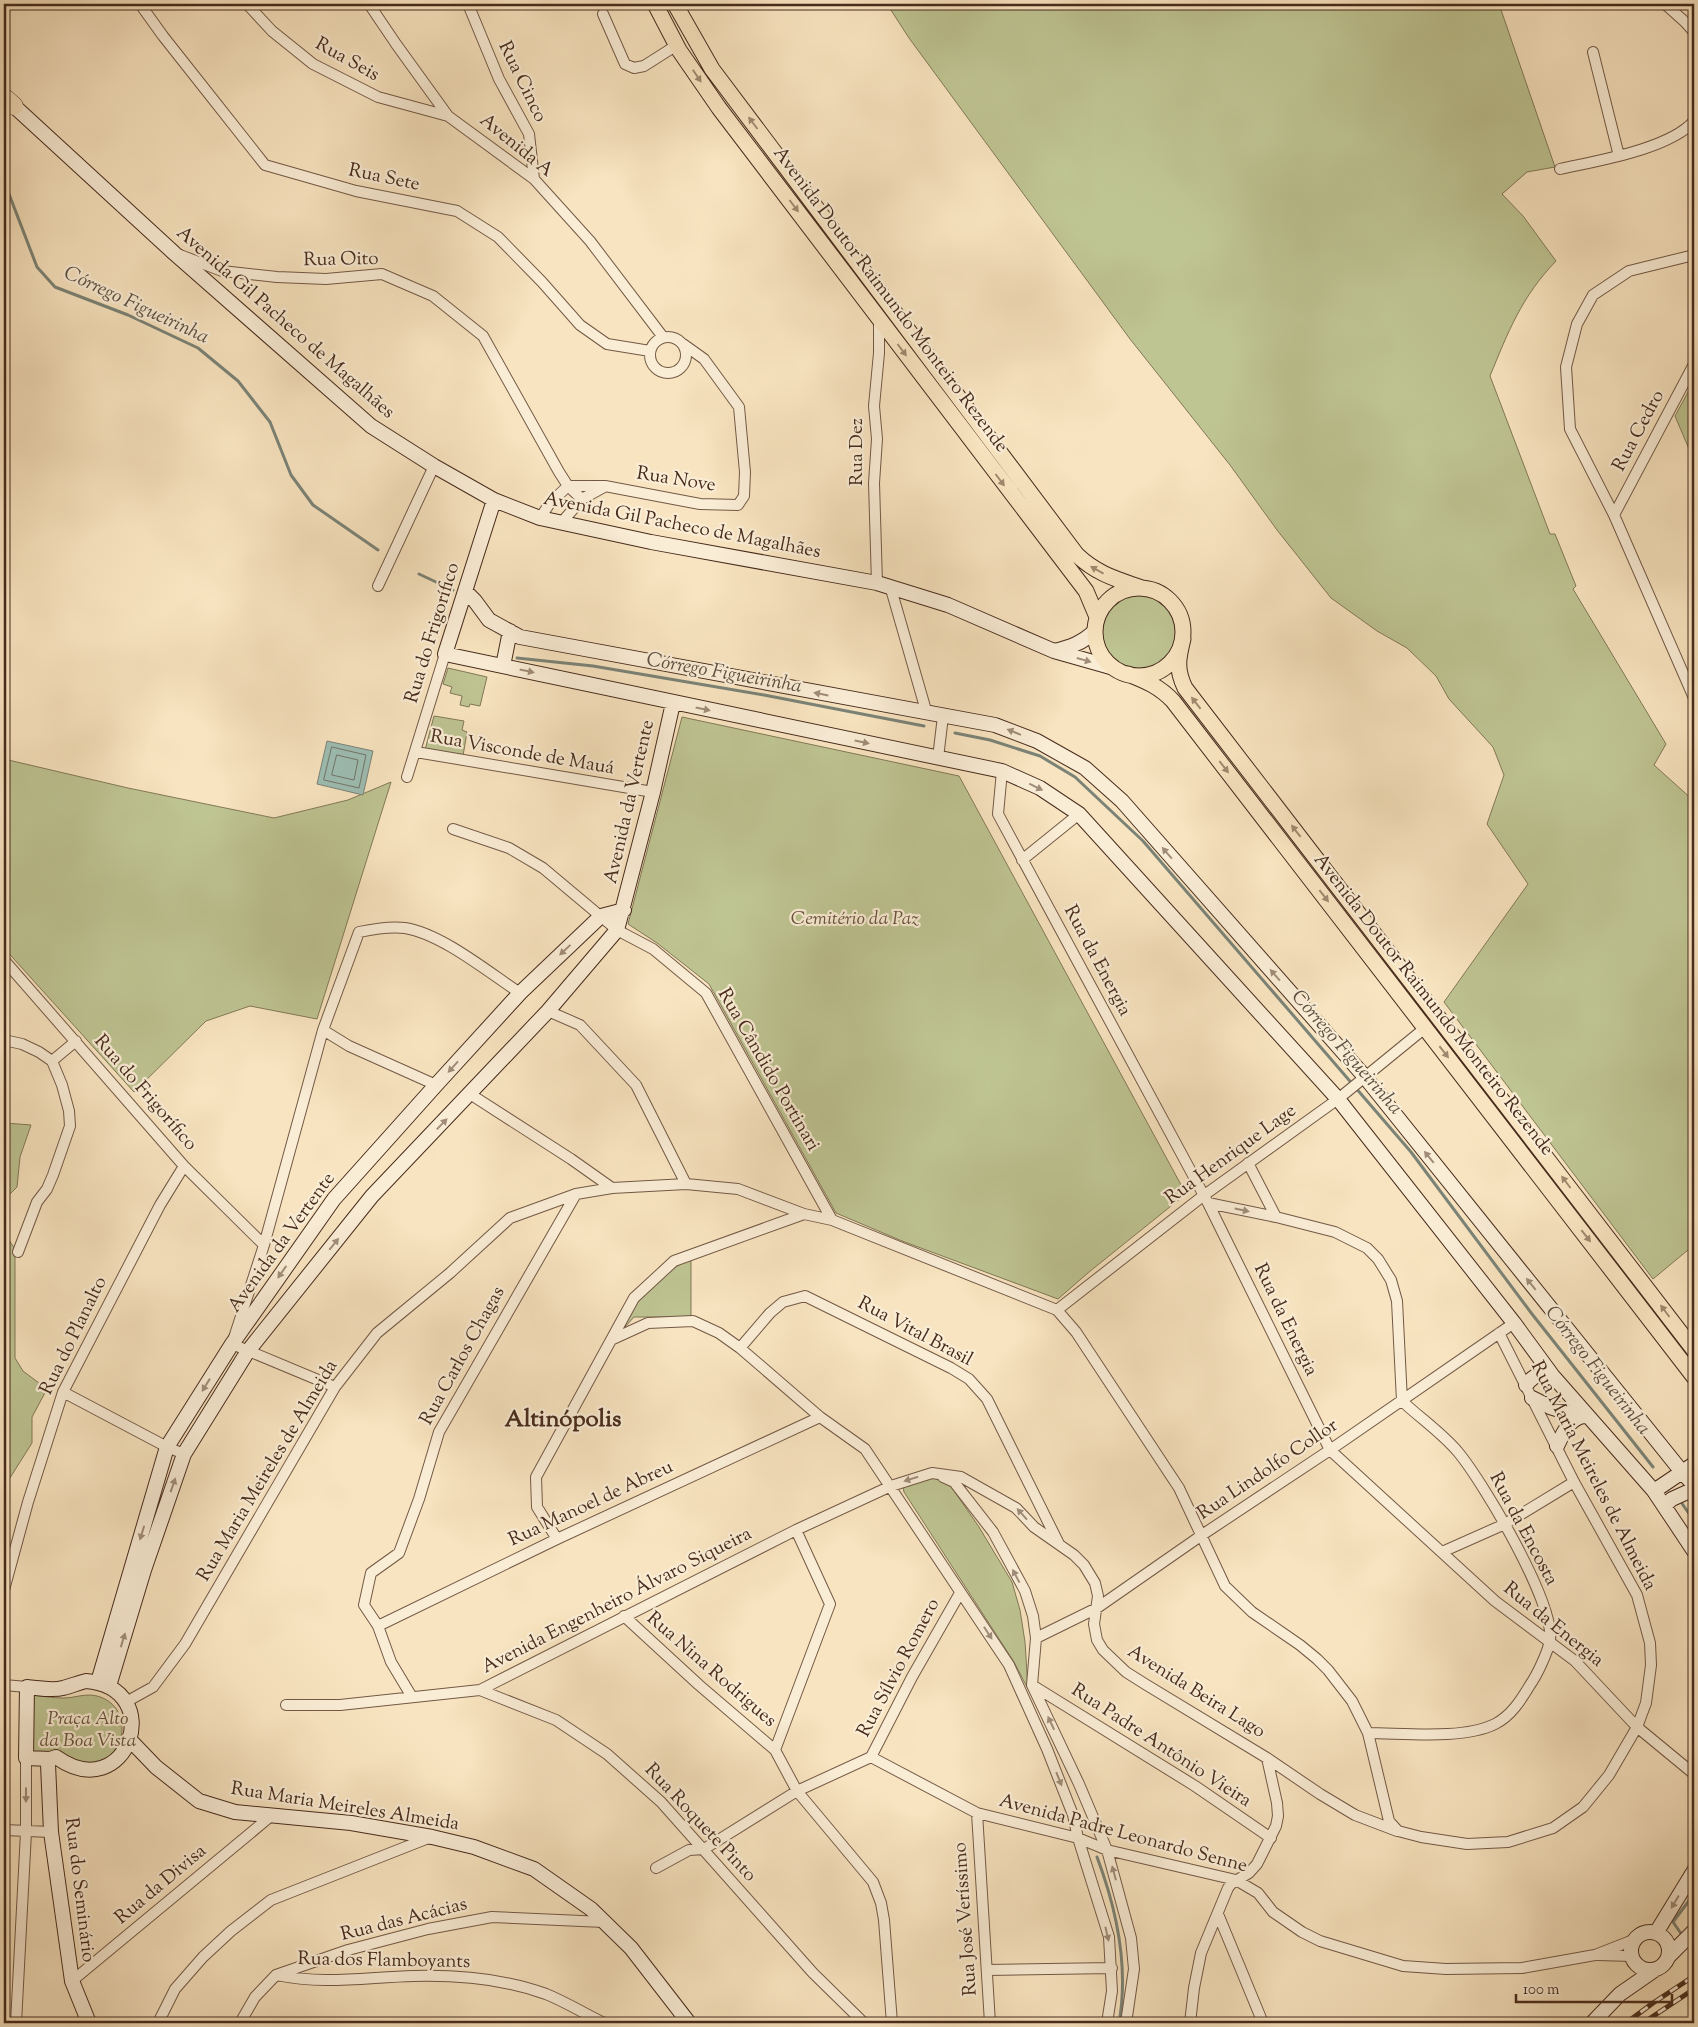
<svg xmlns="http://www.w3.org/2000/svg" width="1698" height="2027" viewBox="0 0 1698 2027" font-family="'Sorts Mill Goudy',serif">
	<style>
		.green { fill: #bec492; stroke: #827857 }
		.water { fill: #9dbeb3; stroke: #7b8377 }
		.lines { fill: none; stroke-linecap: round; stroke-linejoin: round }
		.shore { stroke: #727468; stroke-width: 1 }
		.stream { stroke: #7b8377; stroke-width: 3 }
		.street-casing { stroke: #735945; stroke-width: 12 }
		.secondary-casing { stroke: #472b1c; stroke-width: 16 }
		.primary-casing { stroke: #472b1c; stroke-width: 17 }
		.highway-casing { stroke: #472b1c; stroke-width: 19 }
		.street { stroke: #faedd6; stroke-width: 10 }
		.secondary { stroke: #faedd6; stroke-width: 14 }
		.primary { stroke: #f8e4c0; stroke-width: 15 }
		.highway { stroke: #f8e4c0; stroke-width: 18 }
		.rail-casing { stroke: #472b1c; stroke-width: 5 }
		.rail { stroke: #faedd6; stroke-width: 3; stroke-dasharray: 9; stroke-linecap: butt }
		.oneway { fill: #a0886e }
		.oneway2 { fill: #a08c79 }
		.labels { text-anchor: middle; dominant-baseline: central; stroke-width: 4.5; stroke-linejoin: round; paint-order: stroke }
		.street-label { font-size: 19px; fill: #472b1c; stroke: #faedd6 }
		.park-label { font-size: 19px; font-style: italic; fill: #65513a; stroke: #faedd6 }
		.water-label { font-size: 20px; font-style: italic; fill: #5c5042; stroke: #faedd6 }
		.district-label { font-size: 24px; font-weight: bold; fill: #472b1c; stroke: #faedd6 }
	</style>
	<rect width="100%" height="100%" fill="#f8e4c0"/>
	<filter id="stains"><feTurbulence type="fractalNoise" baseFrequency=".004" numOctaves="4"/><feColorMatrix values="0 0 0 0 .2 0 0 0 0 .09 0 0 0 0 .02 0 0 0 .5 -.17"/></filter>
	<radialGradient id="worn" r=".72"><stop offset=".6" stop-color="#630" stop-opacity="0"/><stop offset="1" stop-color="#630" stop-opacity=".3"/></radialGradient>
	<path class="green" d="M 887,4 L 1499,4 L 1555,167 L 1527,172 L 1502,194 L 1523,216 L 1556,261 C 1522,296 1508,332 1490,376 L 1550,534 L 1555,534 L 1576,586 L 1573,589 L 1666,744 L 1654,765 L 1694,801 L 1694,1245 L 1653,1279 L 1444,1002 L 1528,884 L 1487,824 L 1504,775 L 1493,747 L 1449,699 L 1436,676 L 1407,648 L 1377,631 L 1331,598 L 1277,530 L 1230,465 L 1130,339 L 909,38 Z
		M 1694,381 L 1694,446 L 1689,449 L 1675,416 Z
		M1101 632a38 38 0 1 1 76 0a38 38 0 1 1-76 0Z
		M 448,668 L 487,677 L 480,706 L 470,704 L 469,707 L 460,705 L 462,696 L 450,693 L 452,687 L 443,684 Z
		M 434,716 L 464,721 L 462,730 L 467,732 L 463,756 L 425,750 Z
		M 682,717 L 959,776 L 1186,1194 L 1089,1272 L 1058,1299 L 902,1241 L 836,1213 L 709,984 L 657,943 L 628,924 Z
		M 4,759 L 128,788 L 274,818 L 348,800 L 391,782 L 317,1019 L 250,1006 L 206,1021 L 134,1092 L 4,948 Z
		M 4,1119 L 5,1123 L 31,1125 L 20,1157 L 17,1187 L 4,1200 Z
		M 4,1233 L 15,1249 L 15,1358 L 23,1371 L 47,1389 L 32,1417 L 32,1443 L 8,1481 L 4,1494 Z
		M 691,1258 L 691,1317 L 634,1317 L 625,1327 C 628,1300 668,1270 691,1258 Z
		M 934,1478 L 950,1485 L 979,1527 L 1012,1582 L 1020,1610 L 1025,1642 L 1028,1689 L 1014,1662 L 904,1492 L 903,1487 L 914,1482 Z
		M 32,1695 C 42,1696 53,1698 63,1698 C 75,1698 85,1693 97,1696 C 132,1705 129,1754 96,1763 C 85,1766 45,1755 32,1752 Z"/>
	<path class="water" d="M 327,741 L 373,751 L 363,795 L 317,784 Z"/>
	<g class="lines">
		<path class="shore" d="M 332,747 L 366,755 L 359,788 L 324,780 Z
			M 337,755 L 358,760 L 354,780 L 332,775 Z"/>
		<path class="stream" d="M 4,181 L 37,267 L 55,287 L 128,315 L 198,348 L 238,381 L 270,422 L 291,475 L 313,505 L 378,550
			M 419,574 L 453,590
			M 517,658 L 593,666 L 764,695 L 924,726
			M 955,733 L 990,740 L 1040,756 L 1075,777 L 1143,841 L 1411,1152 L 1532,1314 L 1653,1467
			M 1681,1502 L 1694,1521
			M 1097,1857 C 1117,1910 1129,1967 1119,2023
			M 1682,1935 L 1673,1922 L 1694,1894
			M 1689,1945 L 1694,1954"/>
		<g class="street-casing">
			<path id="street" d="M 140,4 L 163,36 L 265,165 L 356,191 L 457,211 L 498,237 L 542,282 L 580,325 L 607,344 L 650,351
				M 247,4 L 272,31 L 313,64 L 378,97 L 448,116
				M 369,4 L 396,44 L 448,116 L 534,179 L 590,241 L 663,337
				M 468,4 L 499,79 L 529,134 L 534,179
				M 1665,4 L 1684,21 L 1694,32
				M 603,14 L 625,64 L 634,68 L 644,66 L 677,45
				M 1593,52 L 1619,156
				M 1560,169 C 1596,161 1670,149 1694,121
				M 180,255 L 222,271 L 277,277 L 326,279 L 382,274 L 433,296 L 483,336 L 559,472 L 568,486 L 582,499
				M 1694,255 L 1629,271 L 1593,295 L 1577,324 L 1566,367 L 1570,429 L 1614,515 L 1694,698
				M650 355a18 18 0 1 1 36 0a18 18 0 1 1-36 0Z
				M 1614,515 L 1694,364
				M 540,518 L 550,503 L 568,486 L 605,486 L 700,504 L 738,505 L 744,496 L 745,472 L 739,407 L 704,359 L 683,344
				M 562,522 L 582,499 L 604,487
				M 877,583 L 874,483 L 877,439 L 874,406 L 879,353 L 879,321
				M 378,586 L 434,466
				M 891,589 L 927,714
				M 416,752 L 653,792
				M 938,758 L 943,716
				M 1002,771 L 998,814 L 1208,1203 L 1330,1450 L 1495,1601 L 1575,1661 L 1637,1727 L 1694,1774
				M 407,777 L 445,654
				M 453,829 L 509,848 L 543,868 L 617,930 L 653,949 L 706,993 L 832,1220
				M 1022,860 L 1079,814
				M 4,960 L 184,1166 L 264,1245
				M 548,1011 L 580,1025 L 636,1085 L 686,1184
				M 323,1030 L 349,1046 L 436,1085
				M 4,1040 L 22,1044 L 39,1052 L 52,1061 L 62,1085 L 69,1111 L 70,1126 L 53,1175 L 47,1189 L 37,1202 L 18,1252
				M 52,1061 L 76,1041
				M 470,1094 L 571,1159 L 612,1188
				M 1248,1163 L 1276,1217
				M 1208,1203 L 1276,1217 L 1335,1232 L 1367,1248 L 1378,1259 L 1391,1280 L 1397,1301 L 1402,1401 C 1420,1418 1442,1433 1458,1452 C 1483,1482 1555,1603 1550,1640 C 1548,1652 1537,1675 1530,1685 C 1521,1700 1511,1716 1495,1724 C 1463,1740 1403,1733 1368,1733
				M 1057,1310 L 1203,1196 L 1338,1099 L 1425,1028
				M 613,1339 L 648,1323 L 693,1321 L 719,1333 L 740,1348 L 820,1417 L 865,1449 L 1009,1665 L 1047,1749 L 1073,1815 L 1078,1838 L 1109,1937 L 1112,1991 L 1107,2023
				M 740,1348 L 770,1313 L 783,1302 L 805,1296 L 951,1368 L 969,1379 L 987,1399 L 1059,1544
				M 335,1387 L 232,1344 L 264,1245 L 323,1030 L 359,932 C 373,929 390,926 405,928 C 442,934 488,972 520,993
				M 63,1392 L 167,1447 L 184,1454
				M 943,1477 L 954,1482 L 993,1532 L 1025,1591 L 1033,1616 L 1036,1638 L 1032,1685 L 1079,1784 L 1107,1850 L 1131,1938 L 1134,1969 L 1126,2023
				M 557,1539 L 537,1507 L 536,1477 L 634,1298 L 674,1261 L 804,1214
				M 1442,1552 L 1505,1524 L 1574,1482
				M 4,1590 L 28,1502 L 63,1392 L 160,1205 L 184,1166
				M 624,1616 L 699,1685 L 775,1750 L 797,1791 L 873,1882 L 881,1903 L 884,1920 L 892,2023
				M 378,1626 L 557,1539 L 820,1417
				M 1036,1638 L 1097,1608 L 1202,1535 L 1330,1450 L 1514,1323
				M 4,1685 L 27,1687
				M 1032,1685 L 1195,1786 L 1271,1838
				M 480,1690 L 556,1720 L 607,1754 L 661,1802 L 813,1973 L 864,2023
				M 412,1697 L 391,1662 L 378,1626 L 364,1605 L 371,1573 L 399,1553 L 419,1499 L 439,1432 L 576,1194
				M 126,1702 L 153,1687 L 185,1644 L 335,1387 L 377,1333 L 450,1273 L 510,1218 L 576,1194 L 612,1188 L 686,1184 L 738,1189 L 804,1214 L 832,1220 L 1057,1310 L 1076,1332 L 1179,1488 L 1225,1586 L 1252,1612 L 1300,1645 L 1317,1659 L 1328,1670 L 1352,1701 L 1368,1733 L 1389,1821 L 1398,1831 L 1421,1837 L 1467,1844 L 1508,1842 L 1553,1828 L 1583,1807 L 1609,1775 L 1637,1727 L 1646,1703 L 1651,1665 L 1650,1643 L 1637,1595 L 1574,1482 L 1499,1333
				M 286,1705 L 340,1705 L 480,1690 L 796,1530 L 891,1486 L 932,1473 L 961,1477 L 1016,1508 L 1034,1527 L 1074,1555 L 1084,1565 L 1095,1583 L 1098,1596 L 1094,1624 L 1097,1640 L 1103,1650 L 1126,1672 L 1145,1684 L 1267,1758 L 1277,1803 L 1278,1816 L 1276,1826 L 1257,1864 L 1249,1873 L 1232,1883 L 1228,1888 L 1201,1953 L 1194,1988 L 1190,2023
				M 775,1750 L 830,1604 L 796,1530
				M 871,1757 L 977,1813 L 1078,1838 L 1107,1850 L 1236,1880 L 1258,1893 L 1273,1912 L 1302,1932 L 1320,1941 L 1403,1966 L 1446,1969 L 1522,1968 L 1595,1955 L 1636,1939
				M 1267,1758 L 1320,1794 L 1355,1815 L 1397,1831
				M 977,1813 L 990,2023
				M 4,1830 L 51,1832
				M 656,1868 L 689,1850 L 704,1849 L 797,1791 L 871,1757 L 912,1677 L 960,1593
				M 1218,1914 L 1263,2023
				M 1598,1955 L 1632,1956
				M 987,1970 L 1112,1968
				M 277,1975 C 323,1985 368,1977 414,1976 C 457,1975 505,1979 546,1994 C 566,2002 585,2014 604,2023
				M 72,1981 L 271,1816
				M 16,2023 L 26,1832 L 26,1758
				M 158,2023 L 175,1989 L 203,1957 L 231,1931 L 271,1900 L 431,1837
				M 240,2023 L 255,1997 L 276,1975 L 348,1950 L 428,1929 L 492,1917 L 604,1922"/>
		</g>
		<g class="secondary-casing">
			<path id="secondary" d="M 14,106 L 174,253 L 371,426 L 434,466 L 494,500 L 540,518 L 651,542 L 877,583 L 948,605 L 1054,651 L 1114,668
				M 494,500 L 445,654 L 1002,771 L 1040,788 L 1079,814 L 1338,1099 L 1514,1323 L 1552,1375 L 1654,1491 L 1694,1551
				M 465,591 L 475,601 L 489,620 L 520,637 L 995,725 L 1037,741 L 1085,768 L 1122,801 L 1365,1077 L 1682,1472 L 1694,1485
				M 1054,651 C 1071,647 1082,643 1095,631
				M 503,666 L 510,631
				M 1526,1385 C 1531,1378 1536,1375 1544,1372 L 1552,1375
				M 1532,1398 L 1550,1407 L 1579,1416
				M 1557,1446 C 1563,1433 1570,1417 1585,1416
				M 1654,1491 L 1694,1464
				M 1665,1505 L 1672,1499 L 1694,1489
				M 86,1681 C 169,1688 127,1808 56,1757 L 50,1759 L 26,1758 L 27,1687 C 39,1688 52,1691 63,1688 C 71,1686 78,1683 86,1681 Z
				M 98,1682 L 167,1447 L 232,1344 L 334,1199 L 436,1085 L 520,993 L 601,916 L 624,910
				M 109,1686 L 144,1570 L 184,1454 L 248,1351 L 372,1196 L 548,1011 L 617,930 L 653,792 L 673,703
				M 130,1740 L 156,1767 L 199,1801 L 235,1812 L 351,1823 L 432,1837 L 474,1847 L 534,1869 L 591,1909 L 631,1948 L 689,2023
				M 50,1759 L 48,1764 L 51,1832 L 72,1981 L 89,2023
				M1631 1951a19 19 0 1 1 38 0a19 19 0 1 1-38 0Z
				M 1656,1933 L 1694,1871
				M 1668,1957 L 1694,1931
				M 1592,2023 L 1620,1994 L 1656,1969"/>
		</g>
		<g class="primary-casing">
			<path id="primary" d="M 655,4 L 679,50 L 719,108 L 1086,591 L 1097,617
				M 675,4 L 712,69 L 1077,555 C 1097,574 1116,579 1142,588
				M1095 632a44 44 0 1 1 88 0a44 44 0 1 1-88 0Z
				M 1183,639 C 1178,659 1176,669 1185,688 L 1694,1350
				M 1128,674 C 1146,681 1160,687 1173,701 L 1694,1377"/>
		</g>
		<g class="highway-casing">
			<path id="highway" d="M 4,97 L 14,106"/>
		</g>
		<use href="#street" class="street"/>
		<use href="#secondary" class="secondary"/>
		<use href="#primary" class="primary"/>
		<use href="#highway" class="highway"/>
		<g class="rail-casing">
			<path id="rail" d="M 1626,2023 L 1653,2003 L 1694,1976
				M 1643,2023 L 1694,1989"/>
		</g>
		<use href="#rail" class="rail"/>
	</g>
	<defs><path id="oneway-solid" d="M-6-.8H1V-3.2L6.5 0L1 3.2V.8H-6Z" transform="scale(1.25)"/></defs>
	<g class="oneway">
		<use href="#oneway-solid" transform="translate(697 76) rotate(56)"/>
		<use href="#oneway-solid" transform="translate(753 123) rotate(-127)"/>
		<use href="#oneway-solid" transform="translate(794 206) rotate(53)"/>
		<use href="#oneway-solid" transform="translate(902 350) rotate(53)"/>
		<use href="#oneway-solid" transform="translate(1000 480) rotate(53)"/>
		<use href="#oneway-solid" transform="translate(1097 570) rotate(-151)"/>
		<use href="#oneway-solid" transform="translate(1196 703) rotate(-128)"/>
		<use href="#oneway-solid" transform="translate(1224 767) rotate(52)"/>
		<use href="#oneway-solid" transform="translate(1296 831) rotate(-128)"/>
		<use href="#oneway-solid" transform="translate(1324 896) rotate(52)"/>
		<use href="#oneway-solid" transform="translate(1444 1052) rotate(52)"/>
		<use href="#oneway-solid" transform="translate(1566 1182) rotate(-127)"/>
		<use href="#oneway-solid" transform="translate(1586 1236) rotate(52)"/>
		<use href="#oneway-solid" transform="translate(1665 1311) rotate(-127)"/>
	</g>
	<g class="oneway2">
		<use href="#oneway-solid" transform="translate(1084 660) rotate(16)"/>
		<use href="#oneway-solid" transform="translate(527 671) rotate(12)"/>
		<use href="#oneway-solid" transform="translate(821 694) rotate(-169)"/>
		<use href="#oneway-solid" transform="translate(703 709) rotate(12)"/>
		<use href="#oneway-solid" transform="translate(1014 732) rotate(-158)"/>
		<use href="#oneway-solid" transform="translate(862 742) rotate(12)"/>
		<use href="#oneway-solid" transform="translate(1036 787) rotate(26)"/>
		<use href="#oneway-solid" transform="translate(1167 853) rotate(-131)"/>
		<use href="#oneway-solid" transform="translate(565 950) rotate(137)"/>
		<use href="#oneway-solid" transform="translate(1275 975) rotate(-131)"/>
		<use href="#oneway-solid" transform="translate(453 1067) rotate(132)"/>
		<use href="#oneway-solid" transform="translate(442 1124) rotate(-46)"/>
		<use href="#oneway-solid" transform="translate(1429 1157) rotate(-129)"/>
		<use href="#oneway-solid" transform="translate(1242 1210) rotate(12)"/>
		<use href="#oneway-solid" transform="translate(334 1244) rotate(-51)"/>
		<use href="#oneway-solid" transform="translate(282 1272) rotate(125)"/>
		<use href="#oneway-solid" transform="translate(1531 1284) rotate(-129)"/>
		<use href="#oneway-solid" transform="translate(206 1385) rotate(122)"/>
		<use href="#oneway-solid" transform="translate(911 1479) rotate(162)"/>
		<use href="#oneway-solid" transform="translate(173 1485) rotate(-71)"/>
		<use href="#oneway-solid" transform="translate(1022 1514) rotate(-132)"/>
		<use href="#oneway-solid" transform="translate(142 1533) rotate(107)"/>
		<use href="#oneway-solid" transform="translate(1016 1576) rotate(-118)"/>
		<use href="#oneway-solid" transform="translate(988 1633) rotate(57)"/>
		<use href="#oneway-solid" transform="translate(123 1640) rotate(-73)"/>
		<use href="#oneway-solid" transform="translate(1051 1723) rotate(-115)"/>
		<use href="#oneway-solid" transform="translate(1059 1779) rotate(68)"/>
		<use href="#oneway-solid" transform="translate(26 1795) rotate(90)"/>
		<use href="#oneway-solid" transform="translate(1114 1873) rotate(-105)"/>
		<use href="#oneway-solid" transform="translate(1675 1902) rotate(121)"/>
		<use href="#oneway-solid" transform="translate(1107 1934) rotate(77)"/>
	</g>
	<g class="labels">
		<g class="street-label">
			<text transform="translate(347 60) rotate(29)">Rua Seis</text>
			<text transform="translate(522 82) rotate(64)">Rua Cinco</text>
			<text transform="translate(516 146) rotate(39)">Avenida A</text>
			<text transform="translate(384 178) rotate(12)">Rua Sete</text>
			<text transform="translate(341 260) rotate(-1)">Rua Oito</text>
			<text transform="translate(890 300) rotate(53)">Avenida Doutor Raimundo Monteiro Rezende</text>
			<text transform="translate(285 323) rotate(41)">Avenida Gil Pacheco de Magalhães</text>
			<text transform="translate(1639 431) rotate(-62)">Rua Cedro</text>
			<text transform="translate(857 452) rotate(-90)">Rua Dez</text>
			<text transform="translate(676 480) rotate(9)">Rua Nove</text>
			<text transform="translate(682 526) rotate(11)">Avenida Gil Pacheco de Magalhães</text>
			<text transform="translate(433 633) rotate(-73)">Rua do Frigorífico</text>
			<text transform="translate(522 753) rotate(10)">Rua Visconde de Mauá</text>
			<text transform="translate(630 802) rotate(-77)">Avenida da Vertente</text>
			<text transform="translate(1097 961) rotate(62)">Rua da Energia</text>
			<text transform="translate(1433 1005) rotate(52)">Avenida Doutor Raimundo Monteiro Rezende</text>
			<text transform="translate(768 1070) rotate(60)">Rua Cândido Portinari</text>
			<text transform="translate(145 1093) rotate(49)">Rua do Frigorífico</text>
			<text transform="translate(1231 1155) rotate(-36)">Rua Henrique Lage</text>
			<text transform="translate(282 1243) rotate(-54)">Avenida da Vertente</text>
			<text transform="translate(1285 1320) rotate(64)">Rua da Energia</text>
			<text transform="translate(915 1332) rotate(28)">Rua Vital Brasil</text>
			<text transform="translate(74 1336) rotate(-64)">Rua do Planalto</text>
			<text transform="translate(463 1356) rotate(-61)">Rua Carlos Chagas</text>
			<text transform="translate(1268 1470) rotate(-34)">Rua Lindolfo Collor</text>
			<text transform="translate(268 1471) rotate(-59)">Rua Maria Meireles de Almeida</text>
			<text transform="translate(1593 1476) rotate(63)">Rua Maria Meireles de Almeida</text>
			<text transform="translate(591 1504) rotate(-25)">Rua Manoel de Abreu</text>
			<text transform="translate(1523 1529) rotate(62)">Rua da Encosta</text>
			<text transform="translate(617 1601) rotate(-27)">Avenida Engenheiro Álvaro Siqueira</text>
			<text transform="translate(1553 1625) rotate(39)">Rua da Energia</text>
			<text transform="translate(899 1668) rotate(-62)">Rua Sílvio Romero</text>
			<text transform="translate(711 1670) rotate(41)">Rua Nina Rodrigues</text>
			<text transform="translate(1196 1692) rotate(32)">Avenida Beira Lago</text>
			<text transform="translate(1161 1746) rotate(33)">Rua Padre Antônio Vieira</text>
			<text transform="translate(345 1807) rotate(9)">Rua Maria Meireles Almeida</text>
			<text transform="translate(700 1823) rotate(47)">Rua Roquete Pinto</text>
			<text transform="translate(1123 1834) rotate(15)">Avenida Padre Leonardo Senne</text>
			<text transform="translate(161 1885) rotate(-40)">Rua da Divisa</text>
			<text transform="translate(79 1890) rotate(83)">Rua do Seminário</text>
			<text transform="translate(966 1919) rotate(-94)">Rua José Veríssimo</text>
			<text transform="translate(404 1920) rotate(-14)">Rua das Acácias</text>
			<text transform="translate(384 1961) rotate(1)">Rua dos Flamboyants</text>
		</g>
		<g class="park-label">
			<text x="855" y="919">Cemitério da Paz</text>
			<text x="88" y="1719">Praça Alto<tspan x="88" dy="22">da Boa Vista</tspan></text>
		</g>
		<g class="water-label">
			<text transform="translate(136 306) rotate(25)">Córrego Figueirinha</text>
			<text transform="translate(724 674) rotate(10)">Córrego Figueirinha</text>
			<text transform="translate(1346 1053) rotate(49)">Córrego Figueirinha</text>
			<text transform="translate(1597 1371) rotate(52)">Córrego Figueirinha</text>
		</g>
		<g class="district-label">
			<text x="563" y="1420">Altinópolis</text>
		</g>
	</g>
	<rect width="1698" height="2027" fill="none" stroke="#f8e4c0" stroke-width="20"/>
	<rect x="5" y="5" width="1688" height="2017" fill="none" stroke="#472b1c" stroke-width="2.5"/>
	<rect x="10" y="10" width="1678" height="2007" fill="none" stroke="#472b1c"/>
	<path d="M1516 1994v8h156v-8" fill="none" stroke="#472b1c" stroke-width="2.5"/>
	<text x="1523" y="1994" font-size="15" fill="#472b1c" stroke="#faedd6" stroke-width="4" paint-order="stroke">100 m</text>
	<rect width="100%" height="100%" filter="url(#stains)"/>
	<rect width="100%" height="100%" fill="url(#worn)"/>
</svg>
